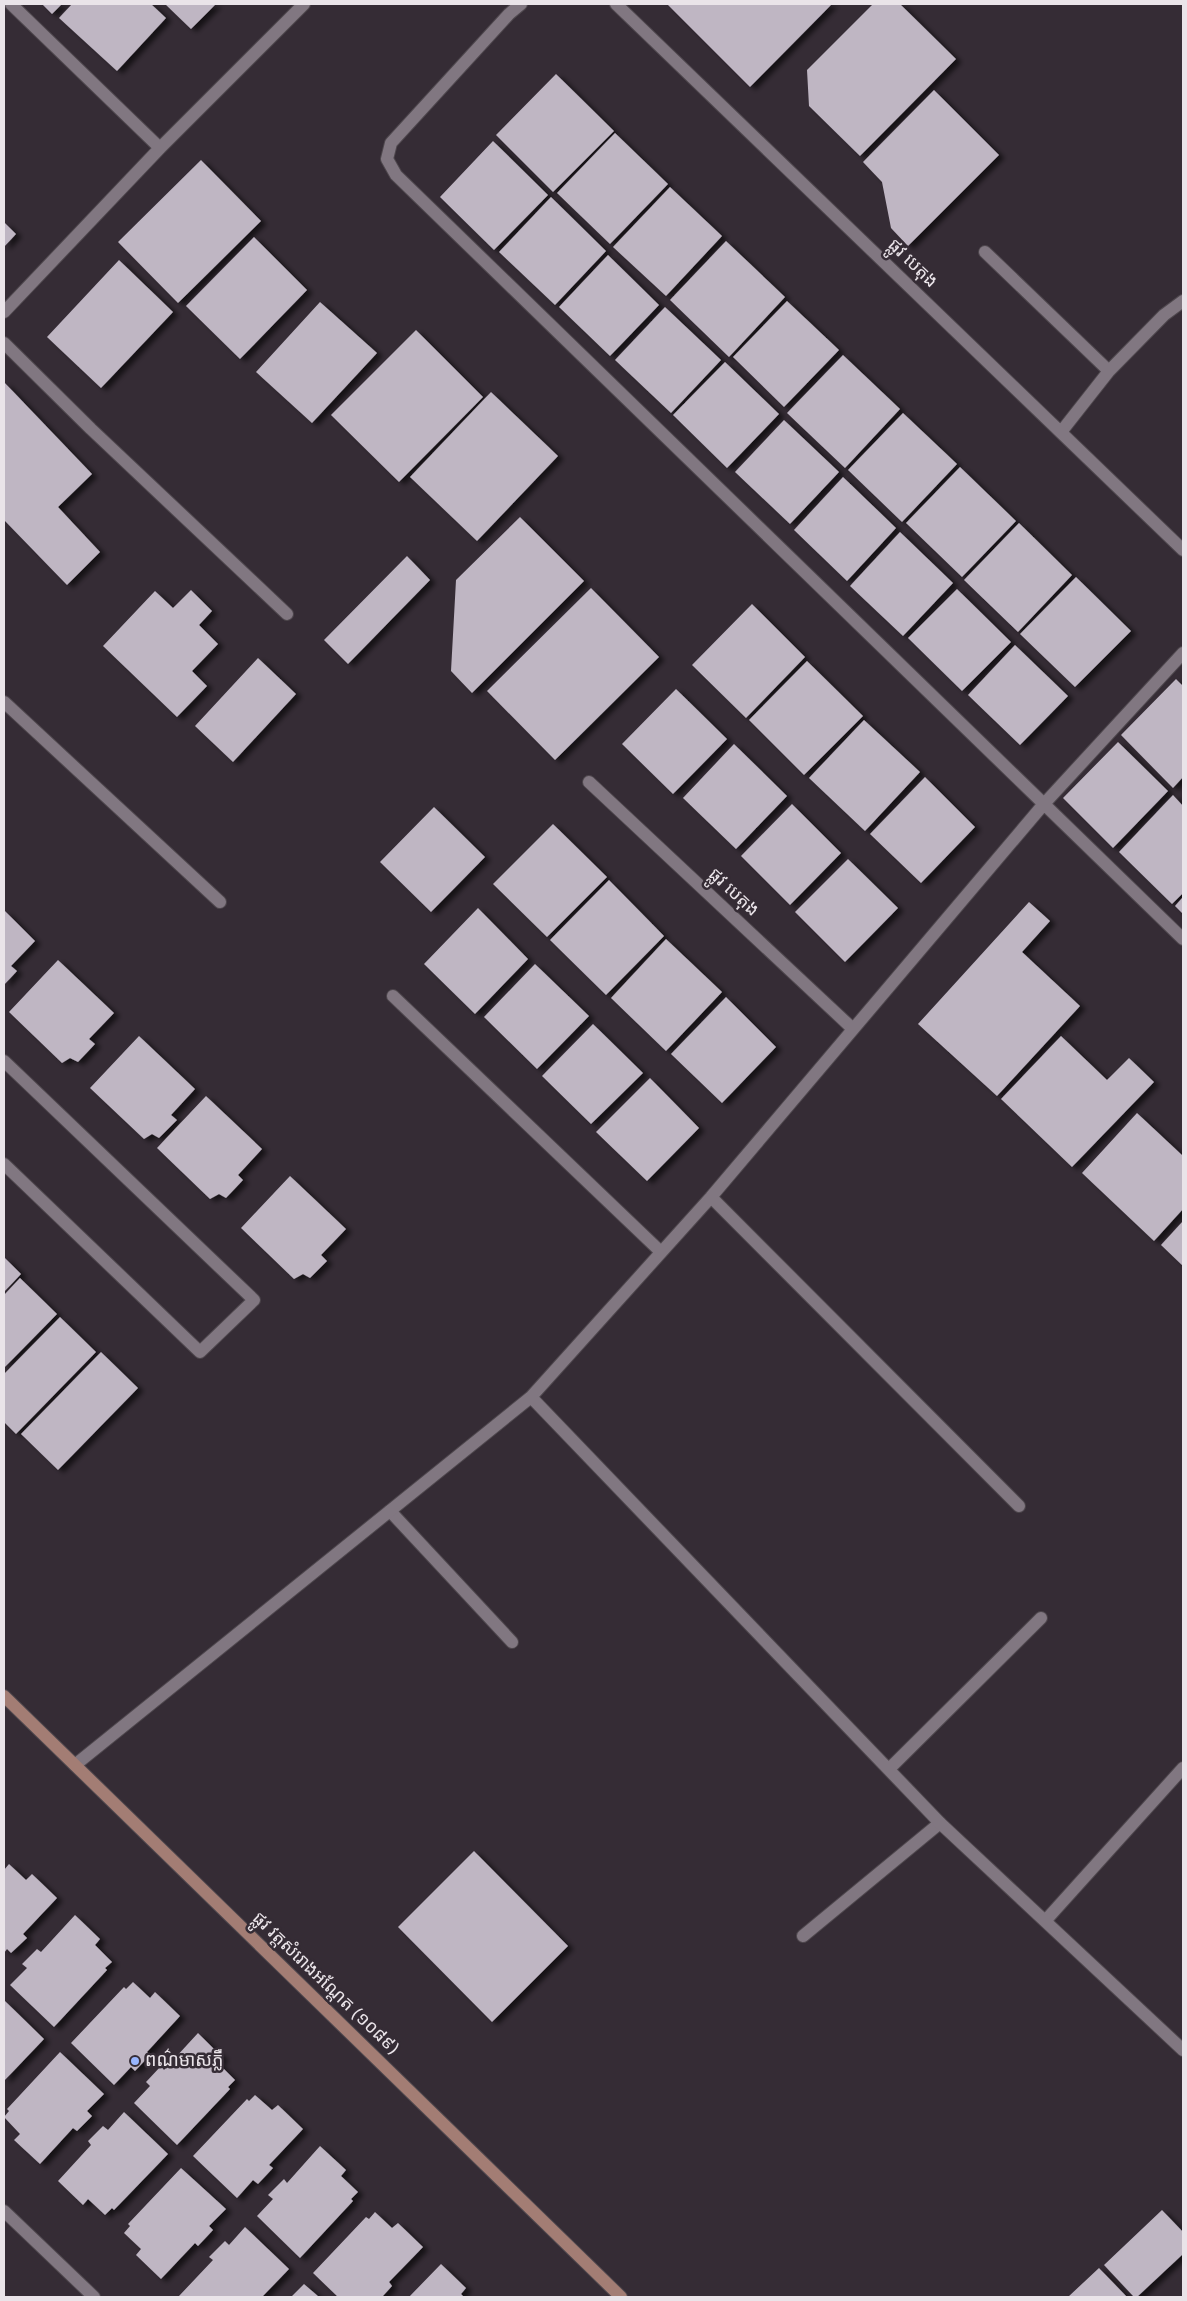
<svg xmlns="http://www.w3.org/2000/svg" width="1187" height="2301" viewBox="0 0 1187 2301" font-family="Overpass,'Noto Sans Khmer',sans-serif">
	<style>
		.building { fill: #bfb6c3; filter: url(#shadow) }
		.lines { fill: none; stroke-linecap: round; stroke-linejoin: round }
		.service-casing { stroke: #4e474d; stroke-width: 14 }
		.minor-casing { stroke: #4e474d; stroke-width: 14 }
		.secondary-casing { stroke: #4e474d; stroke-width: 14 }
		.service { stroke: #817781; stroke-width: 12 }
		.minor { stroke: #817781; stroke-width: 12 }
		.secondary { stroke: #a37d74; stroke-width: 12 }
		.poi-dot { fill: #98b5fd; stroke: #352c35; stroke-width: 2 }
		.labels { text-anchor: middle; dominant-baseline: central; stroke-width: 5; stroke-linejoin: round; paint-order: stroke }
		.street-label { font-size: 18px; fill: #eae4e9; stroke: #352c35 }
		.poi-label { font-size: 18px; fill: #eae4e9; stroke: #352c35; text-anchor: start }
	</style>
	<defs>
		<filter id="shadow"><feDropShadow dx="5.5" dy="3" stdDeviation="2.5" flood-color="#0009"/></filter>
	</defs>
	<rect width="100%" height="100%" fill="#352c35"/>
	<path class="building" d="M 42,4 L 62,4 L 52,14 Z
		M 72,4 L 151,4 L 166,18 L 117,71 L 59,18 Z
		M 165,4 L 216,4 L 191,29 Z
		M 667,4 L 832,4 L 750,87 Z
		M 873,4 L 900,4 L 956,59 L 860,156 L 809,106 L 807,70 Z
		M 556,74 L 614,131 L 553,192 L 496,135 Z
		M 934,90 L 999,155 L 908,246 L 891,228 L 882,182 L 863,162 Z
		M 615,133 L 668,184 L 610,244 L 557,193 Z
		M 493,141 L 548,195 L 494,250 L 440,197 Z
		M 201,160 L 261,221 L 178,303 L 118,242 Z
		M 670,187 L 722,236 L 666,296 L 613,247 Z
		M 551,197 L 606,251 L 555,305 L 499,252 Z
		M 4,222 L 16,234 L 4,247 Z
		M 254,237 L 307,290 L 240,359 L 186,306 Z
		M 726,241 L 785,297 L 729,357 L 670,300 Z
		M 608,255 L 659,305 L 610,356 L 559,307 Z
		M 119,260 L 173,312 L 101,388 L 47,337 Z
		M 787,301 L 839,350 L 784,407 L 733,357 Z
		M 320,302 L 377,353 L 312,423 L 256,372 Z
		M 665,307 L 721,360 L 671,413 L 615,360 Z
		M 416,330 L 483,397 L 399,482 L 331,415 Z
		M 843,355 L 900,409 L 845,468 L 787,413 Z
		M 725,362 L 779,414 L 727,468 L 673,415 Z
		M 4,382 L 92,474 L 58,507 L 100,552 L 67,585 L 4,520 Z
		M 491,392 L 558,456 L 477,541 L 410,477 Z
		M 903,413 L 957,464 L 902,522 L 848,470 Z
		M 784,420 L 839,472 L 790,524 L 735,472 Z
		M 960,467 L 1016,521 L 962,577 L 906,523 Z
		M 843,477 L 896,528 L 847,581 L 794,530 Z
		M 520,517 L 584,581 L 472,693 L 451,671 L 456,580 Z
		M 1019,523 L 1072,575 L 1018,632 L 964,580 Z
		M 900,532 L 953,583 L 903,636 L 850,586 Z
		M 407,556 L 430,580 L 348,664 L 324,640 Z
		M 1076,577 L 1131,631 L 1075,687 L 1020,634 Z
		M 591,588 L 659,657 L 555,760 L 487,691 Z
		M 957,589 L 1011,642 L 962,691 L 908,638 Z
		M 191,590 L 212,611 L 199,625 L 218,644 L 192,671 L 207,686 L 177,717 L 103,646 L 155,591 L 173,608 Z
		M 752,604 L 805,657 L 746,718 L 692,665 Z
		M 1015,645 L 1068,696 L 1020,745 L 968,695 Z
		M 258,658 L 296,694 L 233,762 L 195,726 Z
		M 807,661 L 863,716 L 804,775 L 749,720 Z
		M 1176,679 L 1183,686 L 1183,777 L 1173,788 L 1121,735 Z
		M 676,689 L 727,739 L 673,794 L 622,744 Z
		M 864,720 L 920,772 L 865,831 L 809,778 Z
		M 1118,742 L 1168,791 L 1113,848 L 1063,798 Z
		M 734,744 L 787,796 L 736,849 L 683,798 Z
		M 925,777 L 975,827 L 921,883 L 870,834 Z
		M 1173,795 L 1183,806 L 1183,893 L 1172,904 L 1119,852 Z
		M 792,804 L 841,853 L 790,905 L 741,856 Z
		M 434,807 L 485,857 L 431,912 L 380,862 Z
		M 553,824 L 607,877 L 547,937 L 493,884 Z
		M 848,859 L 898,908 L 845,962 L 795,912 Z
		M 609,880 L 664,936 L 606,995 L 550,940 Z
		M 1183,897 L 1183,914 L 1175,906 Z
		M 1029,902 L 1050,921 L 1022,952 L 1080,1006 L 997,1096 L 918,1024 Z
		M 478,908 L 528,959 L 475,1014 L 424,964 Z
		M 4,910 L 35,941 L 11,966 L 17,971 L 4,985 Z
		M 666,939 L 722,992 L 666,1051 L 611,998 Z
		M 58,960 L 114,1013 L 89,1039 L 95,1044 L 78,1062 L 70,1058 L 62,1063 L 9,1012 Z
		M 535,964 L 589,1016 L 537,1069 L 484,1017 Z
		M 726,997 L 776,1047 L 722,1103 L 671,1054 Z
		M 593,1024 L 643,1073 L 591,1124 L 542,1076 Z
		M 139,1036 L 195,1089 L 171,1115 L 177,1120 L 159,1138 L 152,1134 L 144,1139 L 90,1088 Z
		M 1061,1036 L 1107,1080 L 1129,1058 L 1154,1082 L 1072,1167 L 1001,1099 Z
		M 650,1078 L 699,1128 L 647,1181 L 596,1132 Z
		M 206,1096 L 262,1149 L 238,1175 L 243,1180 L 226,1198 L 219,1194 L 210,1199 L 157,1148 Z
		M 1137,1113 L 1183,1156 L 1183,1209 L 1154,1241 L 1082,1173 Z
		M 290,1176 L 346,1229 L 321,1255 L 327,1261 L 310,1278 L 303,1274 L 294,1279 L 241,1228 Z
		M 1183,1221 L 1183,1266 L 1161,1245 Z
		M 4,1257 L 21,1274 L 4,1292 Z
		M 20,1278 L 57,1314 L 4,1368 L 4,1295 Z
		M 60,1317 L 96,1352 L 16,1434 L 4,1422 L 4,1374 Z
		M 101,1352 L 138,1388 L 58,1470 L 21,1434 Z
		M 474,1851 L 568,1946 L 492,2022 L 398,1927 Z
		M 9,1864 L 26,1880 L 32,1874 L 57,1898 L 23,1934 L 27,1938 L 11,1953 L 7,1949 L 4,1953 L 4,1870 Z
		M 75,1915 L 100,1939 L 95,1945 L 112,1962 L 105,1968 L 107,1970 L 54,2027 L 10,1985 L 27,1968 L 22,1964 L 37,1949 L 41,1952 Z
		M 133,1982 L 150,1998 L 155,1992 L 180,2016 L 147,2052 L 150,2055 L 135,2071 L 131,2067 L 114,2085 L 71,2043 L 124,1987 L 126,1989 Z
		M 4,2000 L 44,2039 L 4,2081 Z
		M 198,2033 L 223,2058 L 218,2063 L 235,2080 L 228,2087 L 230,2089 L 177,2145 L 134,2103 L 150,2086 L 146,2082 L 161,2066 L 164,2070 Z
		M 60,2052 L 104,2094 L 87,2111 L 92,2116 L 77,2131 L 73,2128 L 40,2164 L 14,2140 L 20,2134 L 4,2117 L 9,2111 L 7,2109 Z
		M 255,2095 L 272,2110 L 278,2105 L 303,2129 L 269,2165 L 273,2168 L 258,2184 L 253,2180 L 237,2198 L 193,2156 L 247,2099 L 249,2101 Z
		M 124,2112 L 168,2154 L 114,2210 L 112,2208 L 105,2215 L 88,2199 L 83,2205 L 58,2181 L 91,2145 L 88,2141 L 103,2126 L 108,2130 Z
		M 320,2146 L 346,2170 L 341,2176 L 358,2192 L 351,2199 L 353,2201 L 300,2258 L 257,2216 L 273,2199 L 268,2195 L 284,2179 L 287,2183 Z
		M 181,2168 L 226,2209 L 209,2226 L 213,2230 L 198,2246 L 195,2243 L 161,2279 L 136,2255 L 141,2249 L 124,2233 L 130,2226 L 128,2224 Z
		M 1162,2210 L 1183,2232 L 1183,2254 L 1137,2297 L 1134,2297 L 1104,2265 Z
		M 375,2212 L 392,2228 L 398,2223 L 423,2247 L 389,2282 L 392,2286 L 382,2297 L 338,2297 L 313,2273 L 366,2217 L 369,2219 Z
		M 245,2227 L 289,2269 L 262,2297 L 179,2296 L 213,2260 L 209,2257 L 225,2241 L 229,2245 Z
		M 441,2264 L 466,2288 L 461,2294 L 464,2297 L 409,2297 Z
		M 1099,2268 L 1127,2297 L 1068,2297 Z
		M 304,2284 L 319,2297 L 291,2297 Z"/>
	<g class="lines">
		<g class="service-casing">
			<path id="service" d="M 4,343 L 91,429 L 287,614
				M 390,1511 L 512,1642
				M 803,1936 L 940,1823"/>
		</g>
		<g class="minor-casing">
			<path id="minor" d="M 11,4 L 160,148
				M 521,4 L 509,14 L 391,143 L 387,159 L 396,175 L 1183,939
				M 616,4 L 1183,550
				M 985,252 L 1109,371 L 1061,432
				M 4,312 L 160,148 L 304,4
				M 1109,371 L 1164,315 L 1183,301
				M 4,702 L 220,902
				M 589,782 L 853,1029
				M 393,996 L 661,1252
				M 4,1061 L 254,1300 L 200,1352 L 4,1164
				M 711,1197 L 1019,1506
				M 531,1397 L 940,1823 L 1183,2050
				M 75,1765 L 531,1397 L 711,1197 L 1043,805 L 1183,653
				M 889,1769 L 1041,1618
				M 1046,1920 L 1183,1768
				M 4,2211 L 94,2297"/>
		</g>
		<g class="secondary-casing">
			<path id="secondary" d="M 4,1696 L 621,2297"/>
		</g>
		<use href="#service" class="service"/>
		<use href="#minor" class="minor"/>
		<use href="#secondary" class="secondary"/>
	</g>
	<circle class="poi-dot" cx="135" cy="2061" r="5"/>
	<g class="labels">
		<g class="street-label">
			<text transform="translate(912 264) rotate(44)">ផ្លូវ បេតុង</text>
			<text transform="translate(733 893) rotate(43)">ផ្លូវ បេតុង</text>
			<text transform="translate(325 1984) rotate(44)">ផ្លូវ វត្តសំរោងអណ្ដែត (១០៨៩)</text>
		</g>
		<g class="poi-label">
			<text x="145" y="2061">ពណ៌មាសភ្លឺ</text>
		</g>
	</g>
	<rect width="1187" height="2301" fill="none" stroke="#eae4e9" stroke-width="10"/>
</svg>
